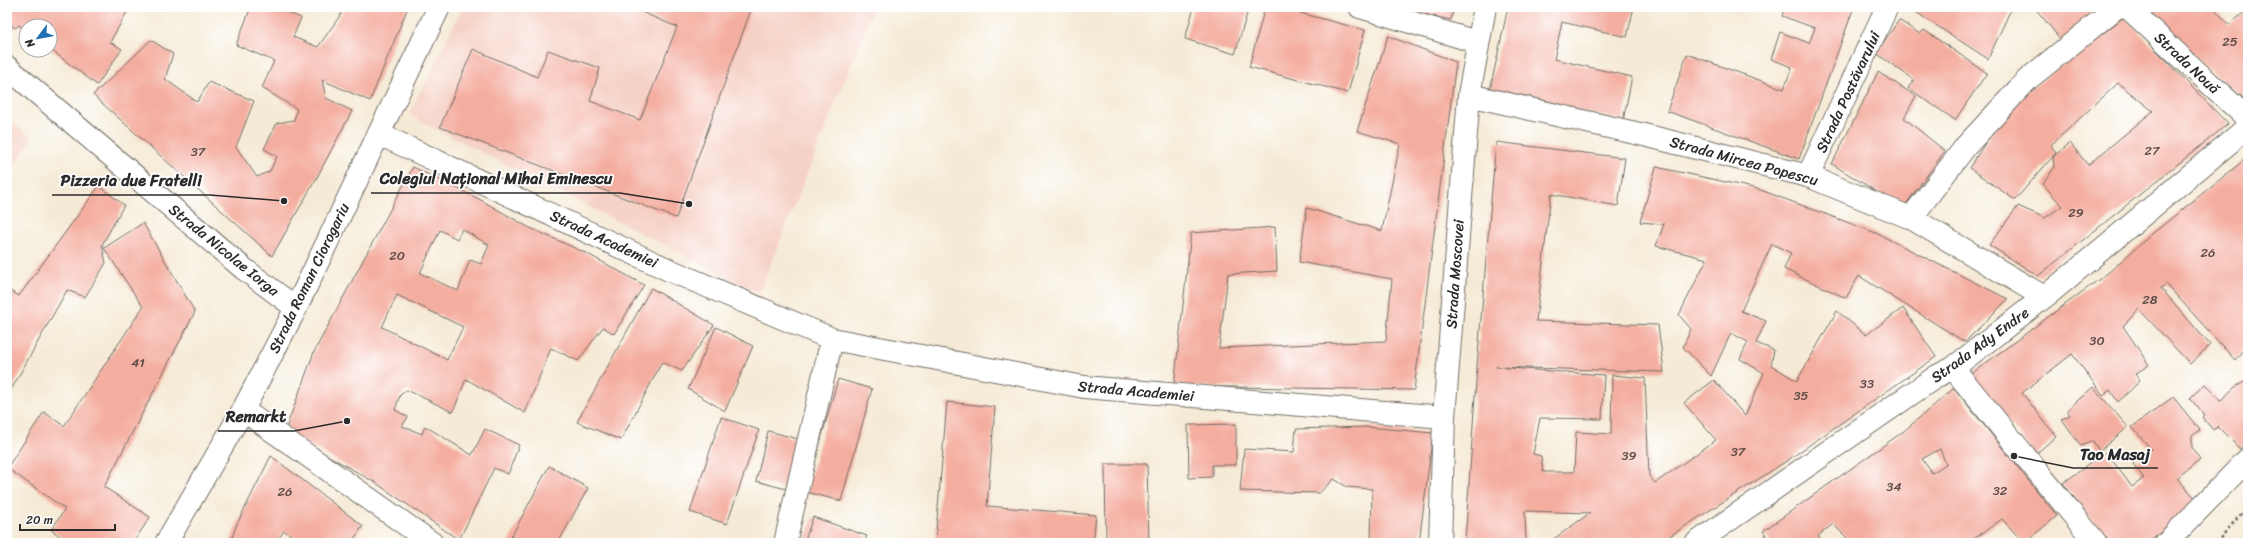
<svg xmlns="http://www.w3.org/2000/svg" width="2255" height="550" viewBox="0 0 2255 550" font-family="Sriracha,sans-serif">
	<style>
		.built { fill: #f6d1c6 }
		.building { fill: #f4aea0; fill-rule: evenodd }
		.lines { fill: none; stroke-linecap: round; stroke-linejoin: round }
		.minor-casing { stroke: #726e66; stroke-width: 24 }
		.path { stroke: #726e66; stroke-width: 2.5; stroke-dasharray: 3 3; stroke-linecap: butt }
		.minor { stroke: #fff; stroke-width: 22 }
		.labels { text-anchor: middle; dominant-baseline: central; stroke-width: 3.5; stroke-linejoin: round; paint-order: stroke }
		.number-label { font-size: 13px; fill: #5d4c48 }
		.street-label { font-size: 15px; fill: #2b2b2b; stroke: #fff }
		.leader { fill: none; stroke: #2b2b2b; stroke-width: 1.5 }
		.callout-dot { fill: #2b2b2b; stroke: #fff; stroke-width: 1.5 }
		.callout-label { font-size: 16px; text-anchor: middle; font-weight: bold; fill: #2b2b2b; stroke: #fff; stroke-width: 3.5; stroke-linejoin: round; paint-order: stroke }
	</style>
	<rect width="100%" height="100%" fill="#fff"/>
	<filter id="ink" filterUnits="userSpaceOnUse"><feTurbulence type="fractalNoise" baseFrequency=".025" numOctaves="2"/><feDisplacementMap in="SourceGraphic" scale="8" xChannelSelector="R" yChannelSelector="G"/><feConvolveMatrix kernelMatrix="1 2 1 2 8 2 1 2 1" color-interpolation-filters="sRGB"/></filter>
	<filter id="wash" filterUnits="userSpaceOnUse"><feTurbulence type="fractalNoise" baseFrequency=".012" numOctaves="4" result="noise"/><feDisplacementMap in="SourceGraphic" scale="16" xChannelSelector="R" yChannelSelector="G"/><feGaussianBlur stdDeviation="0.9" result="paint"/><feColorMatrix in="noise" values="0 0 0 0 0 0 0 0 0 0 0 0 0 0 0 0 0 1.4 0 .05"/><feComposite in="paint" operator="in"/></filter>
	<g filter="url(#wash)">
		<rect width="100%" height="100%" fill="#f5ead5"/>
		<path class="built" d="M 463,7 L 874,7 L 759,293 L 409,115 Z
			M 7,119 L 33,139 L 7,174 Z"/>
		<g id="blocks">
			<path class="building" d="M 7,7 L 130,7 L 110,42 L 122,49 L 97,85 L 50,49 L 50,26 L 26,26 L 26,30 L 19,25 L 15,28 L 7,22 Z
				M 251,7 L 274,7 L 301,18 L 293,37 L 318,47 L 346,7 L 408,7 L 370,101 L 322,80 L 326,98 L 352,111 L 316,179 L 272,256 L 93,95 L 151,40 L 173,54 L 165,79 L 197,102 L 209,82 L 254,101 L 236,147 L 257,177 L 270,171 L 277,156 L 264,149 L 277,123 L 294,120 L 297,109 L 262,88 L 274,61 L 236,45 Z
				M 630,7 L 752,7 L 676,218 L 440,127 L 473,49 L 537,77 L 548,50 L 600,68 L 590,101 L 640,120 L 677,27 Z
				M 1194,7 L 1249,7 L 1235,54 L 1185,39 Z
				M 1265,7 L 1277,7 L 1365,30 L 1348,93 L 1249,67 Z
				M 1406,7 L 1454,7 L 1451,20 L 1405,10 Z
				M 1508,7 L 1634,7 L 1627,37 L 1562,22 L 1554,59 L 1632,77 L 1623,121 L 1490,90 Z
				M 1785,7 L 1854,7 L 1799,159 L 1667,111 L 1687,54 L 1784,89 L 1792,67 L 1771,59 L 1780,32 L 1809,43 L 1815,28 L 1782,16 Z
				M 1908,7 L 2012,7 L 1988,59 Z
				M 2034,7 L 2102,7 L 2062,41 Z
				M 2152,7 L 2213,7 L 2229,25 L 2248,9 L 2248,102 L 2144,16 Z
				M 2124,17 L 2228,124 L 2038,276 L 1989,245 L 2018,206 L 2045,218 L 2062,206 L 2043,184 L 2054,168 L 2053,157 L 2070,143 L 2088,165 L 2153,111 L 2118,83 L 2051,145 L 2056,153 L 2015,200 L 1969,168 L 2010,105 Z
				M 1899,20 L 1920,34 L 1924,30 L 1987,73 L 1955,120 L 1908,88 L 1914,80 L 1876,53 Z
				M 1388,36 L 1456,62 L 1414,390 L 1174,386 L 1191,233 L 1275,227 L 1277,271 L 1228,274 L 1219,348 L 1386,341 L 1392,279 L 1299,262 L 1307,208 L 1382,231 L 1400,144 L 1357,131 Z
				M 1878,72 L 1916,96 L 1904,118 L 1945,151 L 1903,208 L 1832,164 Z
				M 1496,142 L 1625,158 L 1618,206 L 1551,194 L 1536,321 L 1658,325 L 1664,372 L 1496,367 L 1604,375 L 1602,419 L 1540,418 L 1533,454 L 1541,456 L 1543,472 L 1574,472 L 1576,432 L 1611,434 L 1612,375 L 1645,378 L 1649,476 L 1655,483 L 1716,440 L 1684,403 L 1714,380 L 1745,416 L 1764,373 L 1740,359 L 1748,342 L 1731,333 L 1711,376 L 1683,347 L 1691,329 L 1679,315 L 1707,259 L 1656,246 L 1664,224 L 1640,222 L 1656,167 L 1758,189 L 1876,233 L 2008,299 L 1965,342 L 1859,276 L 1846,298 L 1784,269 L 1791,253 L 1772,244 L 1741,311 L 1766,321 L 1756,343 L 1774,350 L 1771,365 L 1797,381 L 1837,311 L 1866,335 L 1903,308 L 1936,357 L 1785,462 L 1659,543 L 1548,543 L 1590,513 L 1525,511 L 1526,543 L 1465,543 L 1477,366 Z
				M 2248,157 L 2248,344 L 2235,360 L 2166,284 L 2161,288 L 2210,345 L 2190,364 L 2139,309 L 2123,326 L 2149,365 L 2135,374 L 2140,381 L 2118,402 L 2110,390 L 2103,395 L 2072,354 L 2022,393 L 2056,436 L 2035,455 L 1971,374 L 2109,272 L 2153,233 Z
				M 413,167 L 479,199 L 528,227 L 588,254 L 644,285 L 614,334 L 603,327 L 578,361 L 551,348 L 525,413 L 466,379 L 453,412 L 407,390 L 400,395 L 395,410 L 408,417 L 402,426 L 422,434 L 425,426 L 472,455 L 485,429 L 519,445 L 508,474 L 494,468 L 459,540 L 376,483 L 285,431 L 314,352 ZM 462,229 L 489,245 L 481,264 L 470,260 L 458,291 L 420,273 L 440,230 L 457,239 ZM 397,295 L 463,327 L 447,360 L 382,327 Z
				M 99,186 L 124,205 L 102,245 L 106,263 L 85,297 L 67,290 L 7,397 L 7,289 L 19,296 Z
				M 143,223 L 195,312 L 104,487 L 150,517 L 133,543 L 70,543 L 51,530 L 65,509 L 7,468 L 44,412 L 64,426 L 143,307 L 104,248 Z
				M 651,288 L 714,325 L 682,371 L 662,362 L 621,440 L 577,422 Z
				M 716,327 L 753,346 L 725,411 L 688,389 Z
				M 838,379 L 872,389 L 841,501 L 806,492 Z
				M 2248,380 L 2248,439 L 2240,449 L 2217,426 L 2213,430 L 2202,417 L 2204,415 L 2190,398 L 2205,384 L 2220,401 L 2235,387 Z
				M 2093,387 L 2128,427 L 2099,451 L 2093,441 L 2081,446 L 2062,419 L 2070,415 L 2067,410 Z
				M 1954,388 L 2057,516 L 2024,543 L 2002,519 L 1971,541 L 1972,543 L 1852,543 L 1833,524 L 1818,536 L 1824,543 L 1771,543 L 1763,531 L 1904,431 ZM 1940,449 L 1946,464 L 1932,473 L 1922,459 Z
				M 2173,397 L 2200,430 L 2192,436 L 2192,448 L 2200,459 L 2177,478 L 2197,500 L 2147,543 L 2109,543 L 2063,483 L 2106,452 L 2132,487 L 2144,478 L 2133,464 L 2151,449 L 2132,427 Z
				M 947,402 L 995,407 L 987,506 L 1096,515 L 1093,543 L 935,543 Z
				M 721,417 L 759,430 L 727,524 L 690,512 Z
				M 1236,424 L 1236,465 L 1212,465 L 1212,477 L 1189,478 L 1188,425 Z
				M 1367,427 L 1433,433 L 1419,543 L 1371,543 L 1372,489 L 1347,487 L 1334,479 L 1319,493 L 1240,491 L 1244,449 L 1294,452 L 1296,429 Z
				M 768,431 L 798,439 L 786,489 L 756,481 Z
				M 271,456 L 363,526 L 351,543 L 305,543 L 284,531 L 275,543 L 230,543 L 236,526 Z
				M 1105,464 L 1147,464 L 1149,543 L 1106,543 Z
				M 549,466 L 588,488 L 558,543 L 508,543 Z
				M 813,517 L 867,536 L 864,543 L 804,543 Z"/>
		</g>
	</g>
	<g filter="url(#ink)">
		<use href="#blocks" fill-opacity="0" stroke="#726e66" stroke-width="1"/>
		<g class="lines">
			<g class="minor-casing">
				<path id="minor" d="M 1360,7 L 1477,42
					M 2127,7 L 2248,119
					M 7,67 L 244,269 L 296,308
					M 1469,95 L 1644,135 L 1808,176 L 1911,218 L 2044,297
					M 379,134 L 669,270 L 832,339 L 1084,387 L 1444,417
					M 1808,176 L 1887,7
					M 1911,218 L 1966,146 L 2027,80 L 2117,7
					M 1953,368 L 2096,543
					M 243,410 L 432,543
					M 166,543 L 243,410 L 296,308 L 439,7
					M 785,543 L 832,339
					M 1440,543 L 1444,417 L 1469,95 L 1485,7
					M 1696,543 L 1937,376 L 1953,368 L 2052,291 L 2248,127
					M 2166,543 L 2248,459"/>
			</g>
			<path class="path" d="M 2216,543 L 2248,506"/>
			<use href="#minor" class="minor"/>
		</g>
	</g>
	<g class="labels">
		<g class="number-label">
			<text x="2230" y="41">25</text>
			<text x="2152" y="150">27</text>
			<text x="198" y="151">37</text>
			<text x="2076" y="212">29</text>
			<text x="2208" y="252">26</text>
			<text x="397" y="255">20</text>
			<text x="2150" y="299">28</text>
			<text x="2097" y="340">30</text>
			<text x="138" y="362">41</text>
			<text x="1867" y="383">33</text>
			<text x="1801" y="395">35</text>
			<text x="1738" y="451">37</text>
			<text x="1629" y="455">39</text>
			<text x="1894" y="486">34</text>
			<text x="2000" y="490">32</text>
			<text x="285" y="491">26</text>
		</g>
		<g class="street-label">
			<text transform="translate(2187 63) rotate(43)">Strada Nouă</text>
			<text transform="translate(1848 92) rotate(-65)">Strada Postăvarului</text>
			<text transform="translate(1744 161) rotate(15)">Strada Mircea Popescu</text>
			<text transform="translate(604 239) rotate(25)">Strada Academiei</text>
			<text transform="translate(224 250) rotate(39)">Strada Nicolae Iorga</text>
			<text transform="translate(1455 274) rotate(-86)">Strada Moscovei</text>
			<text transform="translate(309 278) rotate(-64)">Strada Roman Ciorogariu</text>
			<text transform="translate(1980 345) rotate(-36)">Strada Ady Endre</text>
			<text transform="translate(1136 391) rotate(5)">Strada Academiei</text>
		</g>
	</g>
	<path class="leader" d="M689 204L620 193H371M284 201L210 195H52M347 421L294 431H218M2014 456L2073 468H2158"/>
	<g class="callout-dot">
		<circle cx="689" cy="204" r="4"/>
		<circle cx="284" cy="201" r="4"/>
		<circle cx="347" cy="421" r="4"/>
		<circle cx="2014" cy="456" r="4"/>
	</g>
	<g class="callout-label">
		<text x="496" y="184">Colegiul Național Mihai Eminescu</text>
		<text x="131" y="186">Pizzeria due Fratelli</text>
		<text x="256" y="422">Remarkt</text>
		<text x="2115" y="460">Tao Masaj</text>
	</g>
	<rect width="2255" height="550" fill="none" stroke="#fff" stroke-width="24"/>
	<g transform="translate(38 38) rotate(238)"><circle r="19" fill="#ffffff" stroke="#aaaaaa"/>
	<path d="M0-3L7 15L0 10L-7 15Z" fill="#1f6fb2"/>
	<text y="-6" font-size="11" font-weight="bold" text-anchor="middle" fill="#2b2b2b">N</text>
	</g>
	<path d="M20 524v6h95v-6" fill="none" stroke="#2b2b2b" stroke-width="2"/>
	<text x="26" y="524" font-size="12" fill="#2b2b2b" stroke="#ffffff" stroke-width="3" paint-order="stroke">20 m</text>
</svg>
